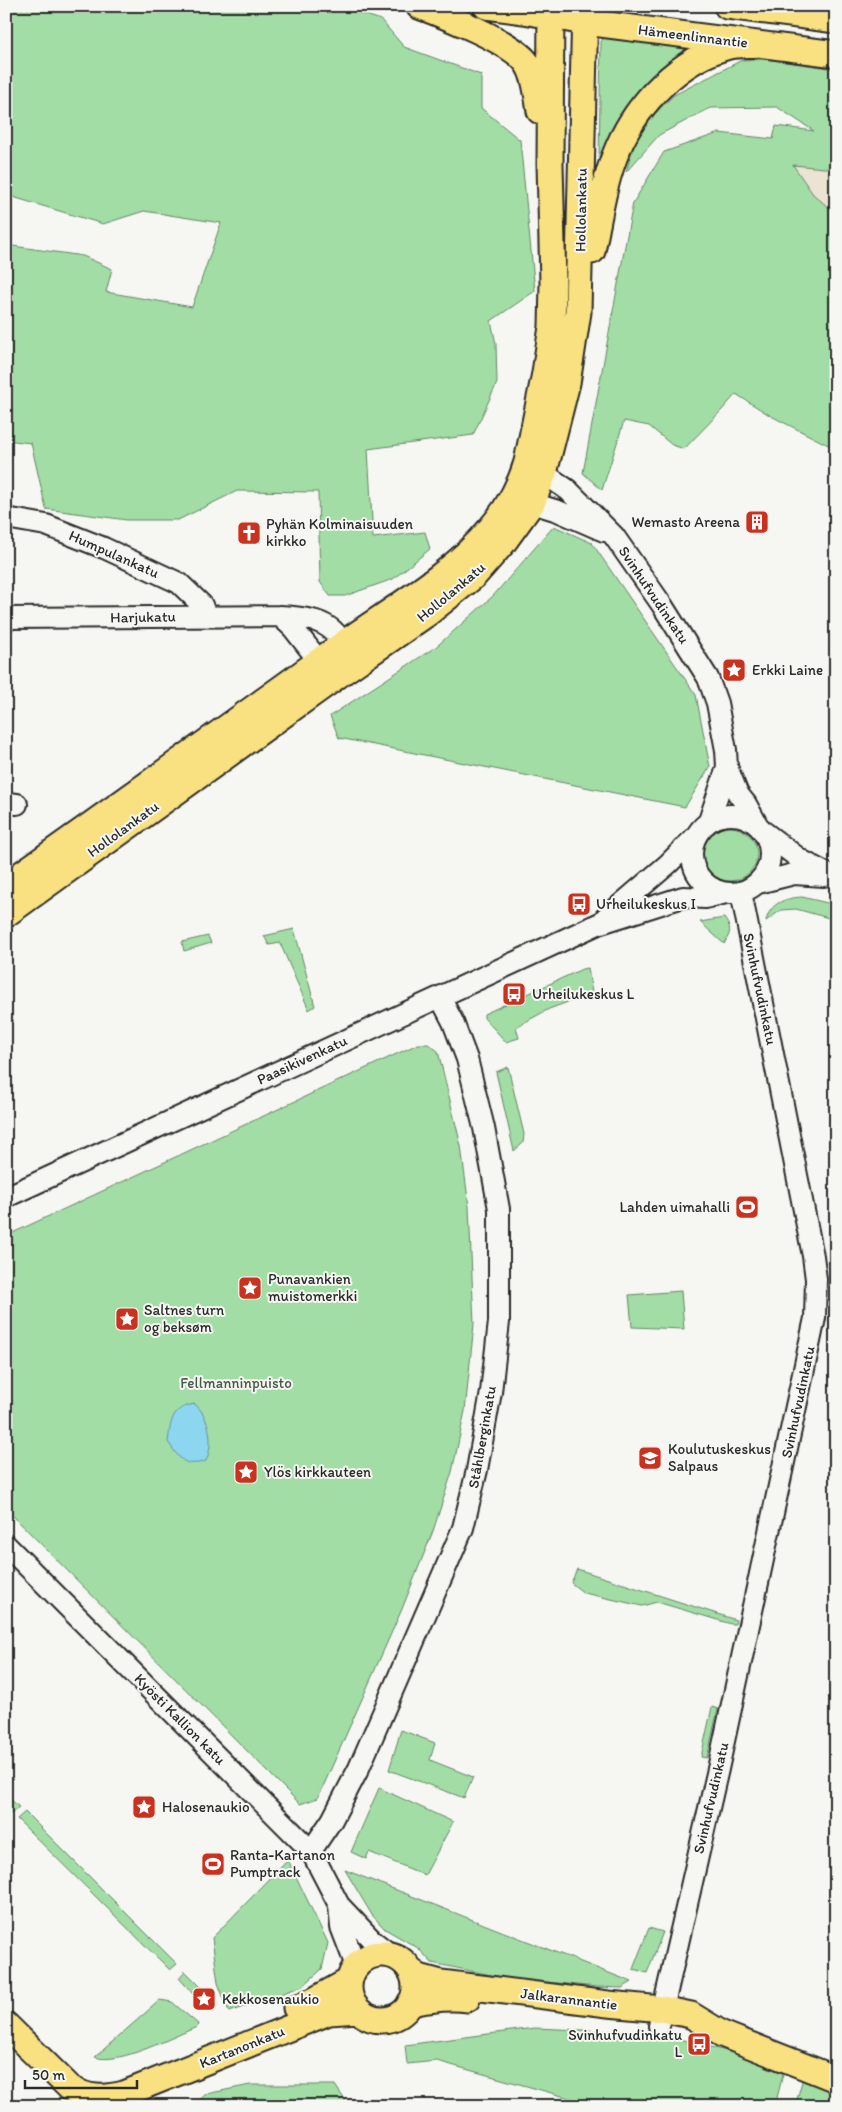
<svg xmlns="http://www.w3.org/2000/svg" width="842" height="2112" viewBox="0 0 842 2112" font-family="Itim,sans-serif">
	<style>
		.built { fill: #ece3d2 }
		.green { fill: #a1dda4; stroke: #668468 }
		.water { fill: #8dd6ef; stroke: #6692a1 }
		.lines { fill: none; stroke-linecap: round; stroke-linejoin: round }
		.minor-casing { stroke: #2b2b2b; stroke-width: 24 }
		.major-casing { stroke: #2b2b2b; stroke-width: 29 }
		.minor { stroke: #f6f6f2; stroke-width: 20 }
		.major { stroke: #f9e181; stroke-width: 25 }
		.labels { text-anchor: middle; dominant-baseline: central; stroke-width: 4; stroke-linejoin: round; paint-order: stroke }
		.street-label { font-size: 15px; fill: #2b2b2b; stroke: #f6f6f2 }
		.poi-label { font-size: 15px; fill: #2b2b2b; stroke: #f6f6f2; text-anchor: start }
		.park-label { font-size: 15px; fill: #485849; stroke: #f6f6f2 }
	</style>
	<rect width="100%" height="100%" fill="#f6f6f2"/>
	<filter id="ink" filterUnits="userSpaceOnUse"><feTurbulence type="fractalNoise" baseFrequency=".02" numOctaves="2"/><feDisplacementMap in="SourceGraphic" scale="10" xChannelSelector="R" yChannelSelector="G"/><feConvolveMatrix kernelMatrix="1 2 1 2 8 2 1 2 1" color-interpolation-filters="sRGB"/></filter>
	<g filter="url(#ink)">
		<path class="built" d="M 836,138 L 836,214 L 813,194 L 776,140 Z
			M 836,1971 L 836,2008 L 827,2006 Z"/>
		<path class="green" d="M 6,6 L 339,6 L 381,20 L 404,47 L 481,75 L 481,108 L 520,140 L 535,291 L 491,321 L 496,344 L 497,383 L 473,435 L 368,449 L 373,538 L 425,532 L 430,549 L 393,579 L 345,596 L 330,596 L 320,582 L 318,492 L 237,491 L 178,520 L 127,520 L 46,509 L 31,443 L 6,440 L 6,245 L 83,256 L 112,269 L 106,292 L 192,307 L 221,223 L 144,211 L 103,224 L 6,195 Z
			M 614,36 L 691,46 L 602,161 L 599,159 L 601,41 L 605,37 Z
			M 765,59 L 836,69 L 836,166 L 834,169 L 793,165 L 813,194 L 836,214 L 836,449 L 771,416 L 736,394 L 721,411 L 684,449 L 672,445 L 649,426 L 624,421 L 602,490 L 583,473 L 633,203 L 664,152 L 719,133 L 773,139 L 776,126 L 814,131 L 777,107 L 710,108 L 659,135 L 626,172 L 636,136 L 650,118 L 674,95 L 742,60 Z
			M 554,526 L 592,543 L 696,695 L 710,767 L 685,807 L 339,738 L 330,716 L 437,646 L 493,596 Z
			M703 854a27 27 0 1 1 54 0a27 27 0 1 1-54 0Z
			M 802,897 L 836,905 L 836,920 L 796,909 L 781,910 L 766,921 C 770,903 785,898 802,897 Z
			M 724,918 C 732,929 731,932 724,944 L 700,922 Z
			M 294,929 L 315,1006 L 309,1010 L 280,943 L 269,945 L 264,936 Z
			M 208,936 L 211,943 L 184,951 L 182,942 Z
			M 588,968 L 592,993 L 549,1009 L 516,1027 L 519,1038 L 506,1042 L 484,1018 L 484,1014 L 582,969 Z
			M 418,1044 L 428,1044 L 438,1051 L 461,1146 L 469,1207 L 474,1324 L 465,1411 L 452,1472 L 433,1531 L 402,1609 L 318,1798 L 300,1804 L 6,1509 L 6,1236 Z
			M 508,1067 L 524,1134 L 523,1143 L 514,1151 L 496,1072 Z
			M 681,1291 L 684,1329 L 632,1327 L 629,1295 Z
			M 577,1569 L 736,1620 L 735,1624 L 731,1624 L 657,1602 L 642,1606 L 584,1593 L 571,1583 Z
			M 712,1707 L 718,1709 L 707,1758 L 701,1757 Z
			M 401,1730 L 435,1743 L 430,1760 L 473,1777 L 464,1798 L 389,1770 Z
			M 379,1788 L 453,1822 L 425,1875 L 369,1852 L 366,1859 L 351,1852 Z
			M 6,1795 L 19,1807 L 11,1814 L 6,1809 Z
			M 25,1812 L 177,1964 L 170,1970 L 17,1819 Z
			M 288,1860 L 328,1943 L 322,1969 L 303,1986 L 229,2012 L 218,1983 L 212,1938 Z
			M 345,1870 L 632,1982 L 622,1988 L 597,1987 L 506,1978 L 432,1963 L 418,1948 L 385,1929 L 372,1915 Z
			M 649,1928 L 663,1932 L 647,1973 L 633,1969 Z
			M 185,1971 L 201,1987 L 193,1994 L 179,1978 Z
			M 160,2000 L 172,2002 L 198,2024 L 197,2027 C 174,2036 118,2066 95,2057 Z
			M 534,2028 L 656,2033 L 785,2066 L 775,2106 L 598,2106 L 437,2061 L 407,2064 L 405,2045 Z
			M 803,2078 L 836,2094 L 836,2106 L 795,2106 Z
			M 250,2085 L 335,2085 L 349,2106 L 193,2106 L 206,2094 Z"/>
		<path class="water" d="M 195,1404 C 210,1418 214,1444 206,1461 C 184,1468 180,1459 168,1442 C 171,1420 171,1408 195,1404 Z"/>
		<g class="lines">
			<g class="minor-casing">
				<path id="minor" d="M 533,466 L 568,490 L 614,536 L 662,605 L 708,678 L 717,703 L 726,750 L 727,767 L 709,821
					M 520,496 L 532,503 L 558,511 L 604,531
					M 6,518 L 46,525 L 104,548 L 179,583 L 202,605 L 206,616
					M 6,618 L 280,616 C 303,617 331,619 342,643 C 345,650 343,663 344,671 L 319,661 L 293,628 L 280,616
					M 727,767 L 738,794 L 746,804 L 757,824
					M 6,803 L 17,804
					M692 854a39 39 0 1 1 78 0a39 39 0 1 1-78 0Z
					M 764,832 L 801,860 L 831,876
					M 758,883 L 794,874 L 824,876
					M 605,918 L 668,864 L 696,836
					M 6,1197 L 598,924 L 683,897 L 705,898 L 726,893
					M 6,1545 L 311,1851 L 339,1905 L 373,1941 L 391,1955
					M 311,1851 L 332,1820 L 359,1768 L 463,1528 L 477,1470 L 491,1392 L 499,1322 L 499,1209 L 484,1128 L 467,1059 L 453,1022 L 440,997
					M 339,1905 L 341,1927 L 356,1966
					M 659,2026 L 718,1769 L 815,1318 L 816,1279 L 813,1256 L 741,892"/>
			</g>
			<g class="major-casing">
				<path id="major" d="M 419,6 C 444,15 512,42 527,63 C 536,77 537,95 540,111
					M 486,6 L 524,11 L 585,22 L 836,54
					M 727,6 L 836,20
					M 592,251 C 599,217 604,180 618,148 C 638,102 680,59 729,46 C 738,44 750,45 759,44
					M 6,885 C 117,807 226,728 336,649 C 385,613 452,576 491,528 C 507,509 520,486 527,462 L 545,373 L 552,327 L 553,283 L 550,164 L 551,6
					M 6,914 L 344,671 L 428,613 L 474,576 L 503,543 L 532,503 L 544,473 L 567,383 L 578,312 L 585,6
					M349 1987a33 33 0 1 1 66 0a33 33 0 1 1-66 0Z
					M 412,1972 L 419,1977 L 441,1983 L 608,2004 L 662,2009 L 691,2015 L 722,2034 L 836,2079
					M 410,2003 C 429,2000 448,1996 467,1999
					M 296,2008 L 315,2000 L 349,1981
					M 6,2025 L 70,2088 C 88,2099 104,2099 124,2094 L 329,2012 L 358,2010"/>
			</g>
			<use href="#minor" class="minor"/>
			<use href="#major" class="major"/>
		</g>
	</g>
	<defs>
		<g id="building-square" transform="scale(1.25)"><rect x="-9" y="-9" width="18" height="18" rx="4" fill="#c8321e" stroke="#f6f6f2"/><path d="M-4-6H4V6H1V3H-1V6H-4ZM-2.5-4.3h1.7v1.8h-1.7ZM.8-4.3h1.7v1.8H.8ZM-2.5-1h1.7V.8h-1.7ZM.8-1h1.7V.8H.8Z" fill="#fff"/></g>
		<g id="church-square" transform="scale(1.25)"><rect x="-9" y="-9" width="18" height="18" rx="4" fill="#c8321e" stroke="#f6f6f2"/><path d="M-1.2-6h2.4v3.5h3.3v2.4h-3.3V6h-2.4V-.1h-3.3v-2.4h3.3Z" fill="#fff"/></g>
		<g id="sight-square" transform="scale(1.25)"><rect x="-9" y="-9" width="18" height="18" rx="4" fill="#c8321e" stroke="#f6f6f2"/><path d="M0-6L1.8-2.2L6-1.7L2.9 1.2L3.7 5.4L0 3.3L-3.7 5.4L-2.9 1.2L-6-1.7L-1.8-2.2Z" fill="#fff"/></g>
		<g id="bus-square" transform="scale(1.25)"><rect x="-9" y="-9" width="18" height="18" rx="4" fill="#c8321e" stroke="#f6f6f2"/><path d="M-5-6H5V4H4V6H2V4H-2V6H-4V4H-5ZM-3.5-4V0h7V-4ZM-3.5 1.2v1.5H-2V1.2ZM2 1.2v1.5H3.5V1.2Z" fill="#fff"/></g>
		<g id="stadium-square" transform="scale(1.25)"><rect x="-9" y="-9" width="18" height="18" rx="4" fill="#c8321e" stroke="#f6f6f2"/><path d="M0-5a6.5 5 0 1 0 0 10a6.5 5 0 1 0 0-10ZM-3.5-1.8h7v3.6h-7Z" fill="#fff"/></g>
		<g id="school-square" transform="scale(1.25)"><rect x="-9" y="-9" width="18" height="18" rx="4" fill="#c8321e" stroke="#f6f6f2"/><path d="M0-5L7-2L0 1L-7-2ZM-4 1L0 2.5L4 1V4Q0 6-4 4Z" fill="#fff"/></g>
	</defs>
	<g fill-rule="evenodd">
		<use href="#building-square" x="757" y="522"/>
		<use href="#church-square" x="249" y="533"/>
		<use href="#sight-square" x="734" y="670"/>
		<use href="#bus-square" x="579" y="904"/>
		<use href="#bus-square" x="514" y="994"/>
		<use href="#stadium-square" x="747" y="1207"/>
		<use href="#sight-square" x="250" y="1288"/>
		<use href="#sight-square" x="127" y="1319"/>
		<use href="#school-square" x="650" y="1458"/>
		<use href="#sight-square" x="246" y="1472"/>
		<use href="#sight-square" x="144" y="1807"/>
		<use href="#stadium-square" x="213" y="1864"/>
		<use href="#sight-square" x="204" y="1999"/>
		<use href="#bus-square" x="699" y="2044"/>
	</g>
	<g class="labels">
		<g class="street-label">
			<text transform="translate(693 36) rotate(7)">Hämeenlinnantie</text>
			<text transform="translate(581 210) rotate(-89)">Hollolankatu</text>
			<text transform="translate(114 554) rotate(24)">Humpulankatu</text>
			<text transform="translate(451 592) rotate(-40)">Hollolankatu</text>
			<text transform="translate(654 595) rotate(56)">Svinhufvudinkatu</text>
			<text transform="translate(143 617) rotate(-1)">Harjukatu</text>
			<text transform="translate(123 829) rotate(-36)">Hollolankatu</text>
			<text transform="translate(760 989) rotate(78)">Svinhufvudinkatu</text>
			<text transform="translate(302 1060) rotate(-25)">Paasikivenkatu</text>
			<text transform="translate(798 1402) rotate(-78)">Svinhufvudinkatu</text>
			<text transform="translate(482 1437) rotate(-80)">Ståhlberginkatu</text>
			<text transform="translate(180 1719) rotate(45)">Kyösti Kallion katu</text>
			<text transform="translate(711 1798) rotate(-77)">Svinhufvudinkatu</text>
			<text transform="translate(569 1999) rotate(7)">Jalkarannantie</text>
			<text transform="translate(242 2047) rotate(-22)">Kartanonkatu</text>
		</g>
		<g class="poi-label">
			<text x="740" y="522" text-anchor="end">Wemasto Areena</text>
			<text x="266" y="524">Pyhän Kolminaisuuden<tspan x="266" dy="17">kirkko</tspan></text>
			<text x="752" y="670">Erkki Laine</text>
			<text x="596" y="904">Urheilukeskus I</text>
			<text x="532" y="994">Urheilukeskus L</text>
			<text x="730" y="1207" text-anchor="end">Lahden uimahalli</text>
			<text x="268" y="1279">Punavankien<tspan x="268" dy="17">muistomerkki</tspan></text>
			<text x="144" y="1310">Saltnes turn<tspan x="144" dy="17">og beksøm</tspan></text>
			<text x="668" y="1449">Koulutuskeskus<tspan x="668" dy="17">Salpaus</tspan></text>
			<text x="264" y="1472">Ylös kirkkauteen</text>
			<text x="162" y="1807">Halosenaukio</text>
			<text x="230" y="1855">Ranta-Kartanon<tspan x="230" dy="17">Pumptrack</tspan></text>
			<text x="222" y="1999">Kekkosenaukio</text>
			<text x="682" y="2035" text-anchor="end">Svinhufvudinkatu<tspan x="682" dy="17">L</tspan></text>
		</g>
		<g class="park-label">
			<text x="236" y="1383">Fellmanninpuisto</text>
		</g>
	</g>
	<rect width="842" height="2112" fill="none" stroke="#f6f6f2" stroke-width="25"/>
	<rect x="12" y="12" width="817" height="2087" fill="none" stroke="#2b2b2b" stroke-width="2" filter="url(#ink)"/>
	<path d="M25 2080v8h112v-8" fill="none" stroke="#2b2b2b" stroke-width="2.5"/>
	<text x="32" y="2080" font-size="15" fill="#2b2b2b" stroke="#f6f6f2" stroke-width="4" paint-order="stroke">50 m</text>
</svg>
